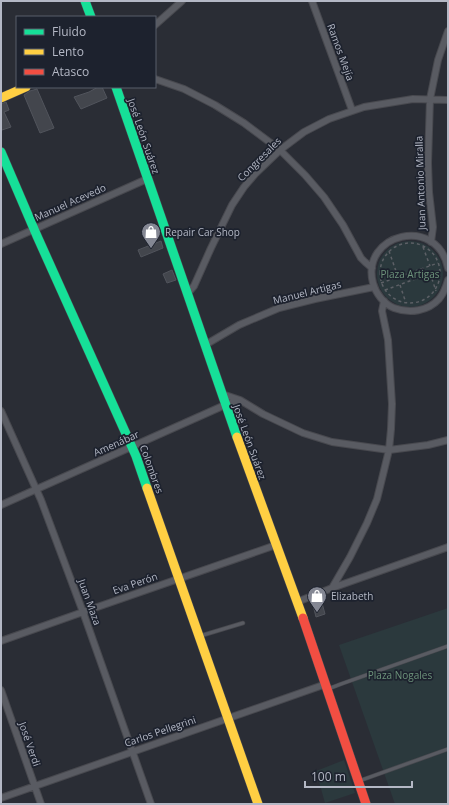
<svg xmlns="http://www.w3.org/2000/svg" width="449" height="805" viewBox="0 0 449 805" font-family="'Open Sans',sans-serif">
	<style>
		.green { fill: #2b393d }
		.building { fill: #43464d; stroke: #51545c }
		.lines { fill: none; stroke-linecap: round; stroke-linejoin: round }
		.lane-casing { stroke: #48494f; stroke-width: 4.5 }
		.street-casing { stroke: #48494f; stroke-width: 8 }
		.fast-casing { stroke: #48494f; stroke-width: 10 }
		.slow-casing { stroke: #48494f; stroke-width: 10 }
		.jam-casing { stroke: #48494f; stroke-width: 10 }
		.path { stroke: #5d6066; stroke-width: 1.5; stroke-dasharray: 3 3; stroke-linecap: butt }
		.lane { stroke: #595b62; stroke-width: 3 }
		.street { stroke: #595b62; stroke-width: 6 }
		.fast { stroke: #16e098; stroke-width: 9 }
		.slow { stroke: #ffcf43; stroke-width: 9 }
		.jam { stroke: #f24e42; stroke-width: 9 }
		.labels { text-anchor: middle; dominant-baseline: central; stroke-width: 3.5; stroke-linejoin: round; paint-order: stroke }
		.street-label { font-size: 10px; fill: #b4b8c5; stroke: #1d222e }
		.poi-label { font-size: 10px; fill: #b4b8c5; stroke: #1d222e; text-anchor: start }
		.park-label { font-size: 10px; fill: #6d937b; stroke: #1d222e }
	</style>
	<rect width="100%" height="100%" fill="#2a2d35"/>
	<path class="green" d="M377 274a33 33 0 1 1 66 0a33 33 0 1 1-66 0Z
		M 448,608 L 448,804 L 395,804 L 339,645 Z
		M 344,760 L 355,793 L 325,803 L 316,771 Z"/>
	<path class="building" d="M 98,87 L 102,87 L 107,98 L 81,109 L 74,97 L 89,92 Z
		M 37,89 L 54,128 L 40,133 L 24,95 L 30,91 Z
		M 6,102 L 9,110 L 4,112 L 11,127 L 2,130 L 1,127 L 1,104 Z
		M 161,241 L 163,248 L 141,257 L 138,250 Z
		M 172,270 L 176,280 L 167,283 L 163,274 Z
		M 322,603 L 325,614 L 316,617 L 313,605 Z"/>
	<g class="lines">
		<g class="lane-casing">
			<path id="lane" d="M 200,636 L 243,623
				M 328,689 L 341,684 L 448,646
				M 359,781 L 448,749"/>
		</g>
		<g class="street-casing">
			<path id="street" d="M 312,1 L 352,110
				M 155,25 L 182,1
				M 155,79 L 184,89 L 215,105 L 244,123 L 280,150 L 305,175 L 324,197 L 343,225 L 361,258 L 365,262 L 372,268
				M 431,242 L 433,227 L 429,192 L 428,163 L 430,99 L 438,60 L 448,31
				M 1,244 L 147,179
				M 448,268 C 437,214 360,234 373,283 C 376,294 384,304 394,308 C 410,314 428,311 439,299 C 444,293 446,287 448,280
				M 187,294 L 194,286 L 211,248 L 232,205 L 244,187 L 256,173 L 280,150 L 304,132 L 329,119 L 364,107 L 413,99 L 448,100
				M 205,345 L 239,325 L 279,308 L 315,299 L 374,287
				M 222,394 L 240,400 L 263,414 L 303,433 L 332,442 L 389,450 L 428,445 L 448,440
				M 1,411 L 41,500 L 83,612 L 151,804
				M 1,505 L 225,405 L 239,400
				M 332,588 L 350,557 L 367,523 L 377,499 L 389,450 L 391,429 L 392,404 L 388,340 L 382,311 L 384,301
				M 297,602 L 332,588 L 448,547
				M 1,641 L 83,612 L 276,545
				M 1,690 L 41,804
				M 1,798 L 326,684"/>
		</g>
		<g class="fast-casing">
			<path id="fast" d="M 85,1 L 91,17
				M 116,87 L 237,437
				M 1,152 L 37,236 L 136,456 L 147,488"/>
		</g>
		<g class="slow-casing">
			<path id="slow" d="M 1,98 L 26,87
				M 237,437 L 303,618
				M 147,488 L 258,804"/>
		</g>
		<g class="jam-casing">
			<path id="jam" d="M 303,618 L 366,804"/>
		</g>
		<path class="path" d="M380 273a30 30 0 1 1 60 0a30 30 0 1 1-60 0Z
			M 423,247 L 430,266
			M 389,251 L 398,277
			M 430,273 L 436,291
			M 381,283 L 438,263
			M 400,285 L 406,303
			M 385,290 L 440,270"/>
		<use href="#lane" class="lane"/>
		<use href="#street" class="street"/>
		<use href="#fast" class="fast"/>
		<use href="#slow" class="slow"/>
		<use href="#jam" class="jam"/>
	</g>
	<defs>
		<g id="shop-pin" transform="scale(1)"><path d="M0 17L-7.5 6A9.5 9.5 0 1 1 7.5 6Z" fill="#848793" stroke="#1d222e"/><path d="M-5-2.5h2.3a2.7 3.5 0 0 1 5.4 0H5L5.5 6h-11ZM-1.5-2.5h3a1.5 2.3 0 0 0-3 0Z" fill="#fff"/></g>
	</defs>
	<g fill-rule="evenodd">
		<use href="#shop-pin" x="151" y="232"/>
		<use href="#shop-pin" x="317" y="596"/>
	</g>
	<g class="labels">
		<g class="street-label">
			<text transform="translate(341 52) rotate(70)">Ramos Mejía</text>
			<text transform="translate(144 136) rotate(71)">José León Suárez</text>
			<text transform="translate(259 159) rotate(-45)">Congresales</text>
			<text transform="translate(420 183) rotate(-92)">Juan Antonio Miralla</text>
			<text transform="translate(70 202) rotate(-24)">Manuel Acevedo</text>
			<text transform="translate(307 292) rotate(-14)">Manuel Artigas</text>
			<text transform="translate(250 442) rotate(70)">José León Suárez</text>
			<text transform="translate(116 443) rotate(-24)">Amenábar</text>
			<text transform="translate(152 469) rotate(70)">Colombres</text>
			<text transform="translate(135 583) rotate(-19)">Eva Perón</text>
			<text transform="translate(90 602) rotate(70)">Juan Maza</text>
			<text transform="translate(160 731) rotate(-19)">Carlos Pellegrini</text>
			<text transform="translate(30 744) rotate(71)">José Verdi</text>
		</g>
		<g class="poi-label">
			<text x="165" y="232">Repair Car Shop</text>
			<text x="331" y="596">Elizabeth</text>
		</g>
		<g class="park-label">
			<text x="410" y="274">Plaza Artigas</text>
			<text x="400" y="675">Plaza Nogales</text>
		</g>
	</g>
	<rect width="449" height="805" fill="none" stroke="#b4b8c5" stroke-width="4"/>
	<rect x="16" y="16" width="140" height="72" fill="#1d222e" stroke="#595e6a"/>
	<rect x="24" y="29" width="20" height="6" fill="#16e098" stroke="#595e6a"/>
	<text x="52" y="36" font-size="12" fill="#b4b8c5">Fluido</text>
	<rect x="24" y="49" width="20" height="6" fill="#ffcf43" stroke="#595e6a"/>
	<text x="52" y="56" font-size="12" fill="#b4b8c5">Lento</text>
	<rect x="24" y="69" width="20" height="6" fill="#f24e42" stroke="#595e6a"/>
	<text x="52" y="76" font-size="12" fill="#b4b8c5">Atasco</text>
	<path d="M305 781v6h107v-6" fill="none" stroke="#b4b8c5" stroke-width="2"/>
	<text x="311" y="781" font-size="12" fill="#b4b8c5" stroke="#1d222e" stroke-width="3" paint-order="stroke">100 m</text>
</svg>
